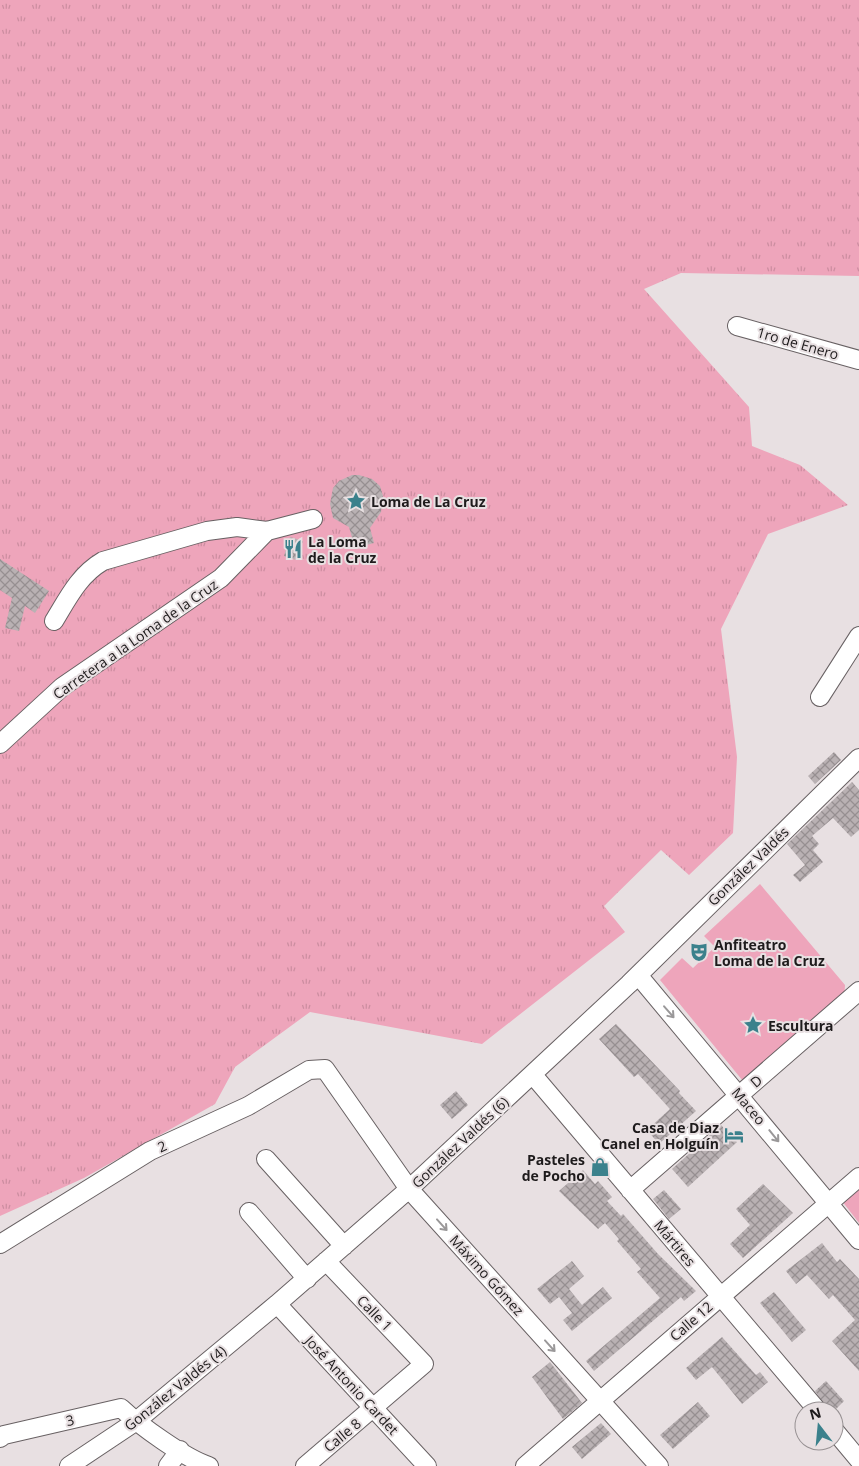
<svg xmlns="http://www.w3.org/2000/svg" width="859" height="1466" viewBox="0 0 859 1466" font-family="'Open Sans',sans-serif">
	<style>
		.grass { fill: url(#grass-tufts) }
		.park { fill: #eea5bb }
		.building { fill: url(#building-cross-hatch) }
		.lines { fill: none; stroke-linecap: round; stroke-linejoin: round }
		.minor-casing { stroke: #686163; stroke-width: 20 }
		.minor { stroke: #fff; stroke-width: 18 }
		.oneway { stroke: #9a9899 }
		.labels { text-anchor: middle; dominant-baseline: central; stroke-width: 4; stroke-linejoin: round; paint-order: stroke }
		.street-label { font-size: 14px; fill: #1e1b1c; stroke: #e8e0e2 }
		.poi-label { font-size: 14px; font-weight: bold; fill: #1e1b1c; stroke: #e8e0e2; text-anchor: start }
	</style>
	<defs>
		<pattern id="grass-tufts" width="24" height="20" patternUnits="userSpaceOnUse" patternTransform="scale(1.25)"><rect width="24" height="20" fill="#eea5bb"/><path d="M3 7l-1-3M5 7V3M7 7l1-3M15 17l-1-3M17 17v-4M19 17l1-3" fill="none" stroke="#cc8da0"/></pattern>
		<pattern id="building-cross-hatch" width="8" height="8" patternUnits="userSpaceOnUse" patternTransform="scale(1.25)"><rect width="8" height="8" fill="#b9b1b3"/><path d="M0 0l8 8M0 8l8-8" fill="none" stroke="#968f91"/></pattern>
	</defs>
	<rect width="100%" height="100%" fill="#e8e0e2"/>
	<path class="grass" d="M 0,0 L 859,0 L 859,276 L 681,273 L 644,289 L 749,407 L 752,446 L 800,465 L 848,505 L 768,534 L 721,629 L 737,757 L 733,833 L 689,875 L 661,850 L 604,906 L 625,932 L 482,1044 L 310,1012 L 235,1067 L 215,1104 L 84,1178 L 0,1216 Z"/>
	<path class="park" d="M 760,884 L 845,985 L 844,1000 L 743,1081 L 660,980 L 682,958 L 693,968 L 715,947 L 704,936 Z
		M 859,1186 L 859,1223 L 842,1201 Z"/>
	<path class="building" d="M 352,475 L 359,475 L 372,479 L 380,486 L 383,496 L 381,512 L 370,528 L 374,543 L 355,548 L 349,527 L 333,518 L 330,504 L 333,488 L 339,481 Z
		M 290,537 L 303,541 L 296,560 L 284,556 Z
		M 0,559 L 49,591 L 35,613 L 25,606 L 19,631 L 5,628 L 12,598 L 0,590 Z
		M 834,752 L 841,760 L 815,784 L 808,776 Z
		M 852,782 L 859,790 L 859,830 L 851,837 L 833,818 L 812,836 L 819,844 L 813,850 L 823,862 L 800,882 L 793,875 L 805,865 L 787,844 Z
		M 616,1024 L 680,1091 L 679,1093 L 696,1111 L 659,1144 L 647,1130 L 670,1109 L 638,1074 L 634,1077 L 599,1039 Z
		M 456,1091 L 468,1105 L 452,1119 L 440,1105 Z
		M 721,1125 L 737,1142 L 688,1187 L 672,1169 Z
		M 583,1170 L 595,1184 L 598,1181 L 612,1197 L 607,1201 L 621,1216 L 623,1214 L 658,1254 L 696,1291 L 684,1301 L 681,1297 L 594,1371 L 586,1361 L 660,1298 L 637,1272 L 641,1269 L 617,1241 L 619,1239 L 605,1223 L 598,1229 L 559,1191 Z
		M 763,1184 L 793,1213 L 743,1258 L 730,1244 L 750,1225 L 736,1209 Z
		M 664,1190 L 681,1209 L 669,1219 L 653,1199 Z
		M 822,1243 L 837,1262 L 840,1259 L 859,1279 L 859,1371 L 832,1341 L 855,1320 L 833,1295 L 829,1299 L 807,1275 L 796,1284 L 786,1271 Z
		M 572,1261 L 584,1276 L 569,1289 L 582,1305 L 603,1287 L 612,1298 L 572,1331 L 563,1320 L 572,1313 L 559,1297 L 550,1304 L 537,1289 Z
		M 774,1292 L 806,1330 L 792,1342 L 760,1303 Z
		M 722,1337 L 756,1375 L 760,1372 L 768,1382 L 742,1404 L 712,1367 L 696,1380 L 686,1368 Z
		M 550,1362 L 582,1403 L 563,1419 L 532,1377 Z
		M 826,1381 L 844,1401 L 834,1411 L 829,1411 L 815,1391 Z
		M 698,1402 L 710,1416 L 673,1449 L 660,1435 Z
		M 601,1423 L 611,1434 L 582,1459 L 572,1447 Z"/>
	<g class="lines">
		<g class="minor-casing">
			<path id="minor" d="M 737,326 L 859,360
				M 54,621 C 68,598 79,575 103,561 L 207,531 L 237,527 L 267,531 L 313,519
				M 820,697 L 859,636
				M 0,744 L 62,687 L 221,578 L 267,531
				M 638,975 L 859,1240
				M 533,1075 L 818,1411
				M 266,1159 L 344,1246
				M 630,1190 L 859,991
				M 249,1212 L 307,1279
				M 0,1244 L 150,1151 L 248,1106 L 309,1070 L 325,1069 L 409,1189 L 659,1466
				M 277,1304 L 427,1466
				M 834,1430 L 859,1460
				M 0,1438 L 4,1435 L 121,1408 C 139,1425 186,1459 209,1466
				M 69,1466 L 135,1422 L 277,1304 L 409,1189 L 629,984 L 859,758
				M 168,1466 L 180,1450
				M 305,1466 L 424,1364 L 326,1261
				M 525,1466 L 859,1177"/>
		</g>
		<use href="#minor" class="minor"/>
	</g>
	<defs><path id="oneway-shaft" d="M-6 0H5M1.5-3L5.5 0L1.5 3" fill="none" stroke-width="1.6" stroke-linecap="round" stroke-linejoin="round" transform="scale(1.25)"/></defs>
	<g class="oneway">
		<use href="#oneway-shaft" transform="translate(669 1012) rotate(49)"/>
		<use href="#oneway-shaft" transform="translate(774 1136) rotate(51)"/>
		<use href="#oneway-shaft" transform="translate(442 1225) rotate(48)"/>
		<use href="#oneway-shaft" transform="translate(550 1346) rotate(48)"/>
	</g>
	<defs>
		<g id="sight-bare" transform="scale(1.5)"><path d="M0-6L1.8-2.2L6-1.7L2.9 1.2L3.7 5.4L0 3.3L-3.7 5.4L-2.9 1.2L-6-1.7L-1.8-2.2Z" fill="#3b818c" stroke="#e8e0e2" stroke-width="2.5" paint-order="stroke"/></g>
		<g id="restaurant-bare" transform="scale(1.5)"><path d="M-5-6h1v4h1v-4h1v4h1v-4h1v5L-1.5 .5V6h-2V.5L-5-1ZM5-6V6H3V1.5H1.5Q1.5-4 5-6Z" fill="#3b818c" stroke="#e8e0e2" stroke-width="2.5" paint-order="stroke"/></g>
		<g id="theatre-bare" transform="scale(1.5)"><path d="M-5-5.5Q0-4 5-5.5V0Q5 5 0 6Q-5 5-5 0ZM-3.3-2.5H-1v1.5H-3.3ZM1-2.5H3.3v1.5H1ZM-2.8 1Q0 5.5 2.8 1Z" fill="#3b818c" stroke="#e8e0e2" stroke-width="2.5" paint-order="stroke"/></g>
		<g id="hotel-bare" transform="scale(1.5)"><path d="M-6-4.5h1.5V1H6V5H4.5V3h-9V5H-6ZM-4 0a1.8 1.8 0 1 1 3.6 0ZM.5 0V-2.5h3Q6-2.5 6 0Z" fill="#3b818c" stroke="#e8e0e2" stroke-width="2.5" paint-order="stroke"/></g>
		<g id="shop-bare" transform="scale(1.5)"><path d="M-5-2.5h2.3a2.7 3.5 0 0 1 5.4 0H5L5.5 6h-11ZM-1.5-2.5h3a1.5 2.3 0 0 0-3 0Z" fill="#3b818c" stroke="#e8e0e2" stroke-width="2.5" paint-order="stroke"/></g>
	</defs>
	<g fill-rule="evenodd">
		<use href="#sight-bare" x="356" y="501"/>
		<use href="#restaurant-bare" x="293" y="549"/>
		<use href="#theatre-bare" x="699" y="952"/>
		<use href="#sight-bare" x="753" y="1025"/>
		<use href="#hotel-bare" x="734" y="1135"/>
		<use href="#shop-bare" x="600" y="1167"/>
	</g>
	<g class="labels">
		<g class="street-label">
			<text transform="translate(798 343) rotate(16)">1ro de Enero</text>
			<text transform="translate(135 639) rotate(-35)">Carretera a la Loma de la Cruz</text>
			<text transform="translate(748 866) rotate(-44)">González Valdés</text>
			<text transform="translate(756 1081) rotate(-41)">D</text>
			<text transform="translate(749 1106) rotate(50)">Maceo</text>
			<text transform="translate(460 1142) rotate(-43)">González Valdés (6)</text>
			<text transform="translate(162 1146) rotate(-24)">2</text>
			<text transform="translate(675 1243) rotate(50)">Mártires</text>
			<text transform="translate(487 1275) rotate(48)">Máximo Gómez</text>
			<text transform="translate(375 1313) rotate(46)">Calle 1</text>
			<text transform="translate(691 1321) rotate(-41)">Calle 12</text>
			<text transform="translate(352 1385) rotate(47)">José Antonio Cardet</text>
			<text transform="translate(175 1388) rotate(-39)">González Valdés (4)</text>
			<text transform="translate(70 1420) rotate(-13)">3</text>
			<text transform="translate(342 1435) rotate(-40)">Calle 8</text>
		</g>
		<g class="poi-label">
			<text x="371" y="501">Loma de La Cruz</text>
			<text x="308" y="541">La Loma<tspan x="308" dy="16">de la Cruz</tspan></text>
			<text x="714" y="944">Anfiteatro<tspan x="714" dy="16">Loma de la Cruz</tspan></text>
			<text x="768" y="1025">Escultura</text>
			<text x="719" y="1127" text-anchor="end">Casa de Diaz<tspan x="719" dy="16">Canel en Holguín</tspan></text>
			<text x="585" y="1159" text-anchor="end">Pasteles<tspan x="585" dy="16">de Pocho</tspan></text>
		</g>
	</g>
	<g transform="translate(819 1426) rotate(344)"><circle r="24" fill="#e8e0e2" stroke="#979193"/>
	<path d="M0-4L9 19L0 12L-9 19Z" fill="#3b818c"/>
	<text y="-8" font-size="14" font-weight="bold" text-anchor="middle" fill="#1e1b1c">N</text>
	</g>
</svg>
